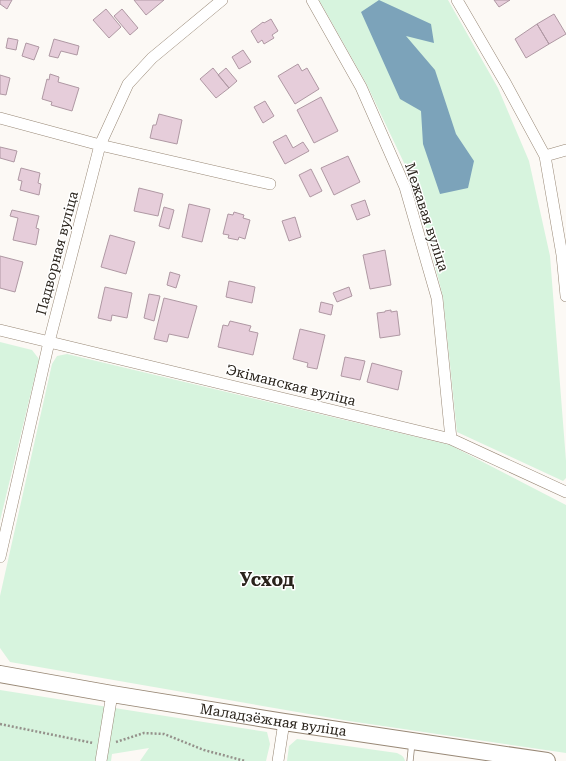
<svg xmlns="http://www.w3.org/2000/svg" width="566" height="761" viewBox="0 0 566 761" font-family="'Roboto Serif',serif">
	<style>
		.green { fill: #d7f4de }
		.water { fill: #7ca3ba }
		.building { fill: #e6cdda; stroke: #af98a3 }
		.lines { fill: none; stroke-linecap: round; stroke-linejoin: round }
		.service-casing { stroke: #988876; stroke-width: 7 }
		.minor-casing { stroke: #988876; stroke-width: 12 }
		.secondary-casing { stroke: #988876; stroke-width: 18 }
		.path { stroke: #95918b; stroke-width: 2.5; stroke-dasharray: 2 2; stroke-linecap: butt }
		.service { stroke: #fff; stroke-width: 5.5 }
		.minor { stroke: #fff; stroke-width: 11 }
		.secondary { stroke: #fff; stroke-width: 16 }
		.labels { text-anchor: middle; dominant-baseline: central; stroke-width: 3; stroke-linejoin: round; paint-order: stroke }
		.street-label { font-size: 14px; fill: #29231b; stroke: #fff }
		.district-label { font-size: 18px; font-weight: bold; fill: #29231b; stroke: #fff }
	</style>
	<rect width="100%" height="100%" fill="#fcf9f5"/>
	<path class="green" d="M 319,0 L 448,0 L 498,88 L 529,161 L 550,256 L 566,461 L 566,478 L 563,481 L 457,432 L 443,297 L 415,186 L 366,83 Z
		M 0,342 L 32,350 L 39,359 L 0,521 Z
		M 67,354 L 450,445 L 566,505 L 566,753 L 349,721 L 10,662 L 0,648 L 0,596 L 52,364 L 57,356 Z
		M 0,690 L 267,732 L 270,744 L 266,761 L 140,761 L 149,748 L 112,754 L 111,761 L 0,761 Z
		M 297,739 L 397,753 C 401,755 404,756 405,761 L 287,761 L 289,746 Z"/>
	<path class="water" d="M 379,0 L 431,24 L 434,43 L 406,36 L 435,70 L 456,134 L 474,161 L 468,188 L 440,194 L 423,144 L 421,111 L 400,99 L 361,12 Z"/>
	<path class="building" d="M 0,0 L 12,0 L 7,9 L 0,4 Z
		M 134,0 L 164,0 L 146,15 Z
		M 494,0 L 510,0 L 499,7 Z
		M 106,9 L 121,27 L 109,38 L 93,20 Z
		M 122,9 L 138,28 L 130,35 L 114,16 Z
		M 554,14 L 566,34 L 549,44 L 537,24 Z
		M 271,19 L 278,31 L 272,35 L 274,38 L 264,44 L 262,40 L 258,43 L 251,31 L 263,22 L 264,23 Z
		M 537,24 L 549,44 L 526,58 L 515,39 Z
		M 8,38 L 18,40 L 16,50 L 6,48 Z
		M 54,39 L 79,46 L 77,55 L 61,51 L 58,58 L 49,56 Z
		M 26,43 L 39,47 L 34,60 L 22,56 Z
		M 243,50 L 251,62 L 239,69 L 232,57 Z
		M 298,64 L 302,71 L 307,68 L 319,89 L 295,104 L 278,76 Z
		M 213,68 L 229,88 L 216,98 L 200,79 Z
		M 226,68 L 237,81 L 229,88 L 218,75 Z
		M 50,74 L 59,77 L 58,82 L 79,88 L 72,111 L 51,105 L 52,102 L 42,99 L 47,79 L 49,80 Z
		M 0,75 L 10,78 L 6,95 L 0,94 Z
		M 321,97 L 338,131 L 314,143 L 297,110 Z
		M 265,101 L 274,116 L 263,123 L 254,107 Z
		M 159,114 L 182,120 L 177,144 L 150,138 L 153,125 L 156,125 Z
		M 286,135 L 293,148 L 303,142 L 309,151 L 285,164 L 273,142 Z
		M 0,147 L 17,151 L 14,162 L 0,158 Z
		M 348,156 L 360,182 L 334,195 L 321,168 Z
		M 21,168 L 40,173 L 38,183 L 41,184 L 39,195 L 20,190 L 22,181 L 18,180 Z
		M 311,169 L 322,191 L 310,197 L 299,175 Z
		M 139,188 L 163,194 L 158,216 L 134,211 Z
		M 365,200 L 370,215 L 357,220 L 351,205 Z
		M 189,204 L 210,209 L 202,242 L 182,237 Z
		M 164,207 L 174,210 L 169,229 L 159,226 Z
		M 12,210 L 39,216 L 36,228 L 39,229 L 36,245 L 13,240 L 18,218 L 10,216 Z
		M 234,212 L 244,215 L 243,218 L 250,220 L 245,239 L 239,237 L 238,240 L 228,238 L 229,235 L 223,234 L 228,214 L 233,215 Z
		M 295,217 L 301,237 L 289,241 L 282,221 Z
		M 110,235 L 135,242 L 126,274 L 101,267 Z
		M 385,250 L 391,285 L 370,289 L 363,255 Z
		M 0,256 L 23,262 L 15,292 L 0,288 Z
		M 170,272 L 180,275 L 176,288 L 167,285 Z
		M 229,281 L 255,287 L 252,303 L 226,297 Z
		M 105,287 L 132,293 L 127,318 L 112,315 L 111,321 L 98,318 Z
		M 349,287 L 352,296 L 337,302 L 333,293 Z
		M 149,294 L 160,296 L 154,321 L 144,318 Z
		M 164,298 L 197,306 L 188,338 L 169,334 L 167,342 L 154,339 Z
		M 321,302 L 333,305 L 331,315 L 319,312 Z
		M 391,310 L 391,312 L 397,311 L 400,335 L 380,338 L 377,313 L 385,312 L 385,311 Z
		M 230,321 L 251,326 L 249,331 L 258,333 L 253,355 L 218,347 L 223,325 L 228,326 Z
		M 300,329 L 325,335 L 317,369 L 307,367 L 308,363 L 293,359 Z
		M 345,357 L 365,361 L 360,380 L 341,376 Z
		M 372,363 L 402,371 L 398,390 L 367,382 Z"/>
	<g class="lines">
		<g class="service-casing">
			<path id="service" d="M 410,761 L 412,742"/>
		</g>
		<g class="minor-casing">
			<path id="minor" d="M 312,0 L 361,87 L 405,187 L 437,298 L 451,439
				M 457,0 L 506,84 L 545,156 L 562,255 L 566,296
				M 0,118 L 100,145 L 270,184
				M 545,156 L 566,150
				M 0,330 L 451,439 L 566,492
				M 0,557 L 49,342 L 100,145 L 128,84 L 152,58 L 222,0
				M 101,761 L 112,694
				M 278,761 L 284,722"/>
		</g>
		<g class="secondary-casing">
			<g id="secondary">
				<path id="s1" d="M 0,674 L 112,694 L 284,722 L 547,761"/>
			</g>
		</g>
		<path class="path" d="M 0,724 L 93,743
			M 116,742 L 144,733 L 164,734 L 204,750 L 245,761"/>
		<use href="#service" class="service"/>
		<use href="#minor" class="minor"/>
		<use href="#secondary" class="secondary"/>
	</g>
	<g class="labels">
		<g class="street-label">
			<text transform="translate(427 217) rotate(72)">Межавая вуліца</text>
			<text transform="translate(57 253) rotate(-75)">Падворная вуліца</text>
			<text transform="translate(291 385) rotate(14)">Экіманская вуліца</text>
			<text stroke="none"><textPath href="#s1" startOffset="277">Маладзёжная вуліца</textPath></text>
		</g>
		<g class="district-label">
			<text x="267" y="579">Усход</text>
		</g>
	</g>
</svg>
